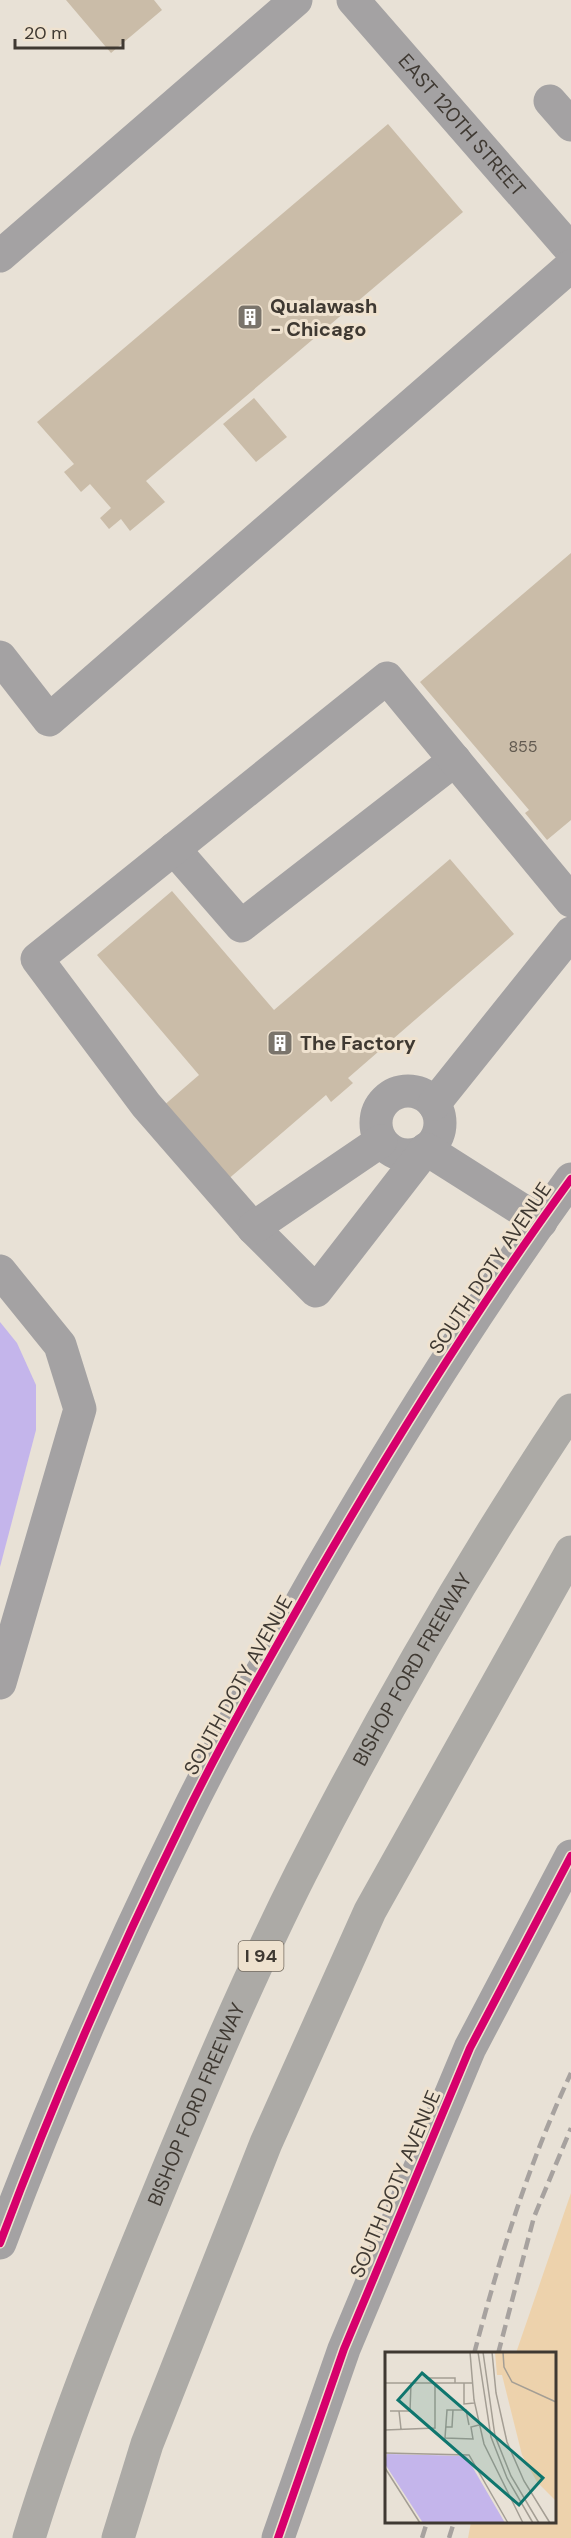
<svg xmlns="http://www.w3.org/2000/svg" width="571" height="2538" viewBox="0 0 571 2538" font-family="'DM Sans',sans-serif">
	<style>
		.green { fill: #edd2ac }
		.water { fill: #c4b5eb }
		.building { fill: #cabca8 }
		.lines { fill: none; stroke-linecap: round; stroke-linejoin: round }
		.minor { stroke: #a4a2a3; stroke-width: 33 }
		.highway { stroke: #acaaa6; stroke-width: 33 }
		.rail { stroke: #a7a29f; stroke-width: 4.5; stroke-dasharray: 12 6; stroke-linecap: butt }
		.cycleway-casing { stroke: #efe2cf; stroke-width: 11 }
		.cycleway { stroke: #d6006c; stroke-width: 8 }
		.labels { text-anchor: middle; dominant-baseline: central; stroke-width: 6; stroke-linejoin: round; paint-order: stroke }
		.number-label { font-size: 16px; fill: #625a50 }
		.shield { fill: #efe2cf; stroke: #746c61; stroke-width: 1.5 }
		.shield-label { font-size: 18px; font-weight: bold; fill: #3f3932 }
		.street-label { font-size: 20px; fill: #3f3932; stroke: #efe2cf }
		.poi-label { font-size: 20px; font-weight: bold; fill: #3f3932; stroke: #efe2cf; text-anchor: start }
		.inset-road { fill: none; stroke: #a49e94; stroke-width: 1.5 }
		.view { fill: #0f766e; fill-opacity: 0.15; stroke: #0f766e; stroke-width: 3 }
		.inset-edge { fill: none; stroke: #3f3932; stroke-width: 3 }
	</style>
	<rect width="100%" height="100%" fill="#e8e1d6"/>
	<path class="green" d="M 571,2193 L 571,2538 L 468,2538 L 471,2522 L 554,2522 L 554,2354 L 516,2353 Z"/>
	<path class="water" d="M 0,1322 L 17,1343 L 36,1385 L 36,1430 L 0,1567 Z"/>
	<path class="building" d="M 66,0 L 154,0 L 162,10 L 111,53 Z
		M 388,124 L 463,212 L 146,481 L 165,502 L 130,531 L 121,519 L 109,529 L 100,518 L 111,508 L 90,484 L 81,492 L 64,472 L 74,464 L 37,422 Z
		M 254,398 L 287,437 L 256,462 L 223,424 Z
		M 571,553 L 571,820 L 547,840 L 525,813 L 529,810 L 420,682 Z
		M 450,859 L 514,934 L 348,1078 L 353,1083 L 331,1102 L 326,1095 L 226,1181 L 162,1107 L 199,1075 L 97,955 L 172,891 L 274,1010 Z"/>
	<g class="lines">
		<g class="minor">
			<path id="s1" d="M 353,0 L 571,250"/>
			<path d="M 550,101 L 571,125"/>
			<path d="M 0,256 L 296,0"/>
			<path d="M 0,657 L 49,720 L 571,266"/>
			<path d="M 174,849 L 241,926 L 455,760"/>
			<circle cx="408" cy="1123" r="32"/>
			<path d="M 434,1104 L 571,933"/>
			<path d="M 541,1222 L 426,1149 L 316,1291 L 253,1228 L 146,1105 L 37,959 L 387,678 L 571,901"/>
			<path d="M 253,1228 L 381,1141"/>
			<path d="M 0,1271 L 60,1345 L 80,1409 L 0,1683"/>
			<path d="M 0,2243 C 54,2099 116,1957 184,1819 C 225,1735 272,1654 318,1573 C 396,1438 479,1305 571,1179"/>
			<path d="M 278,2538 L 344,2349 L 470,2048 L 571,1856"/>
		</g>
		<g class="highway">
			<path id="s2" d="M 29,2538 C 64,2424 109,2312 155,2201 C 200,2091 247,1980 301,1873 C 382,1714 472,1558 571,1410"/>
			<path d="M 118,2538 L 147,2444 L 266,2143 L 370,1911 L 571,1552"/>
		</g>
		<path class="rail" d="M 474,2354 C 500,2256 528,2165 571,2073
			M 498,2354 L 534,2217 L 571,2128
			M 422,2538 L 427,2522
			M 449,2538 L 454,2522"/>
		<g class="cycleway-casing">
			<path id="cycleway" d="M 0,2243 C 54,2099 116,1957 184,1819 C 225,1735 272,1654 318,1573 C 396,1438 479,1305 571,1179
				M 278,2538 L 344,2349 L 470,2048 L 571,1856"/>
		</g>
		<use href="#cycleway" class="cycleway"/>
	</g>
	<defs>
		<g id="building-square" transform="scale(1.35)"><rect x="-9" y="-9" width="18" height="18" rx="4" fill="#7a746b" stroke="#efe2cf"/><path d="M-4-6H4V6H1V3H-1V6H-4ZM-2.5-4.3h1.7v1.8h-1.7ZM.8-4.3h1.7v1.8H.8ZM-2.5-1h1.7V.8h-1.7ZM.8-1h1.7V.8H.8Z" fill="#fff"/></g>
	</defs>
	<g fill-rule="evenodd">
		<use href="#building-square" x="250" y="317"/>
		<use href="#building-square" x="280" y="1043"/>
	</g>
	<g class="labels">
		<g class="number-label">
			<text x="523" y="746">855</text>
		</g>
		<rect class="shield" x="238.5" y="1941" width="45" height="30" rx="4.5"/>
		<g class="shield-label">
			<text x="261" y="1956">I 94</text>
		</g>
		<g class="street-label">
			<text stroke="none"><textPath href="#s1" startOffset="166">EAST 120TH STREET</textPath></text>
			<text transform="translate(490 1268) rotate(-56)">SOUTH DOTY AVENUE</text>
			<text stroke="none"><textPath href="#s2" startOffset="951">BISHOP FORD FREEWAY</textPath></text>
			<text transform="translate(238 1685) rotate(-61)">SOUTH DOTY AVENUE</text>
			<text stroke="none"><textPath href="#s2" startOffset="465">BISHOP FORD FREEWAY</textPath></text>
			<text transform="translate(395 2184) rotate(-67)">SOUTH DOTY AVENUE</text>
		</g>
		<g class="poi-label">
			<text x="270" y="306">Qualawash<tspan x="270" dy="23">- Chicago</tspan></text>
			<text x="300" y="1043">The Factory</text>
		</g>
	</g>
	<g transform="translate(385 2352)">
		<rect width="171" height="171" fill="#e8e1d6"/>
		<path d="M 110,0 L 171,0 L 171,149 L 152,130 L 137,103 L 117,23 L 112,23 Z" fill="#edd2ac"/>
		<path d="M 2,102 L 81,104 L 120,171 L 38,171 L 0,112 Z" fill="#c4b5eb"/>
		<path class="inset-road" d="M 85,0 L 89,48 L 99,92 L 138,171M 93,0 L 106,85 L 122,126 L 148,171M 98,0 L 110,84 L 126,124 L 154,171M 107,0 L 111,41 L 122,90 L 139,129 L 165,171M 118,0 L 119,15 L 127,30 L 171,50M 41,26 L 70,26 L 70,31M 0,31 L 87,31M 79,31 L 79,52 L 89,51M 5,59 L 25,59 L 26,31M 14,59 L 16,77M 84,73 L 81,58 L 62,58 L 60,86 L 88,87 L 86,75 L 94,73M 61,75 L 67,75 L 68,58M 0,78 L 50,76 L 50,31M 0,101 L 84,103 L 123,171M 0,116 L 35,171"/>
		<path class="view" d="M 37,21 L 158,126 L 134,153 L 13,48 Z"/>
		<rect width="171" height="171" class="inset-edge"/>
	</g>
	<path d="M15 39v9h108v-9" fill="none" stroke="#3f3932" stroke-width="3"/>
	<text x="24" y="39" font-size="18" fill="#3f3932" stroke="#efe2cf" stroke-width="4.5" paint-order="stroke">20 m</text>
</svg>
